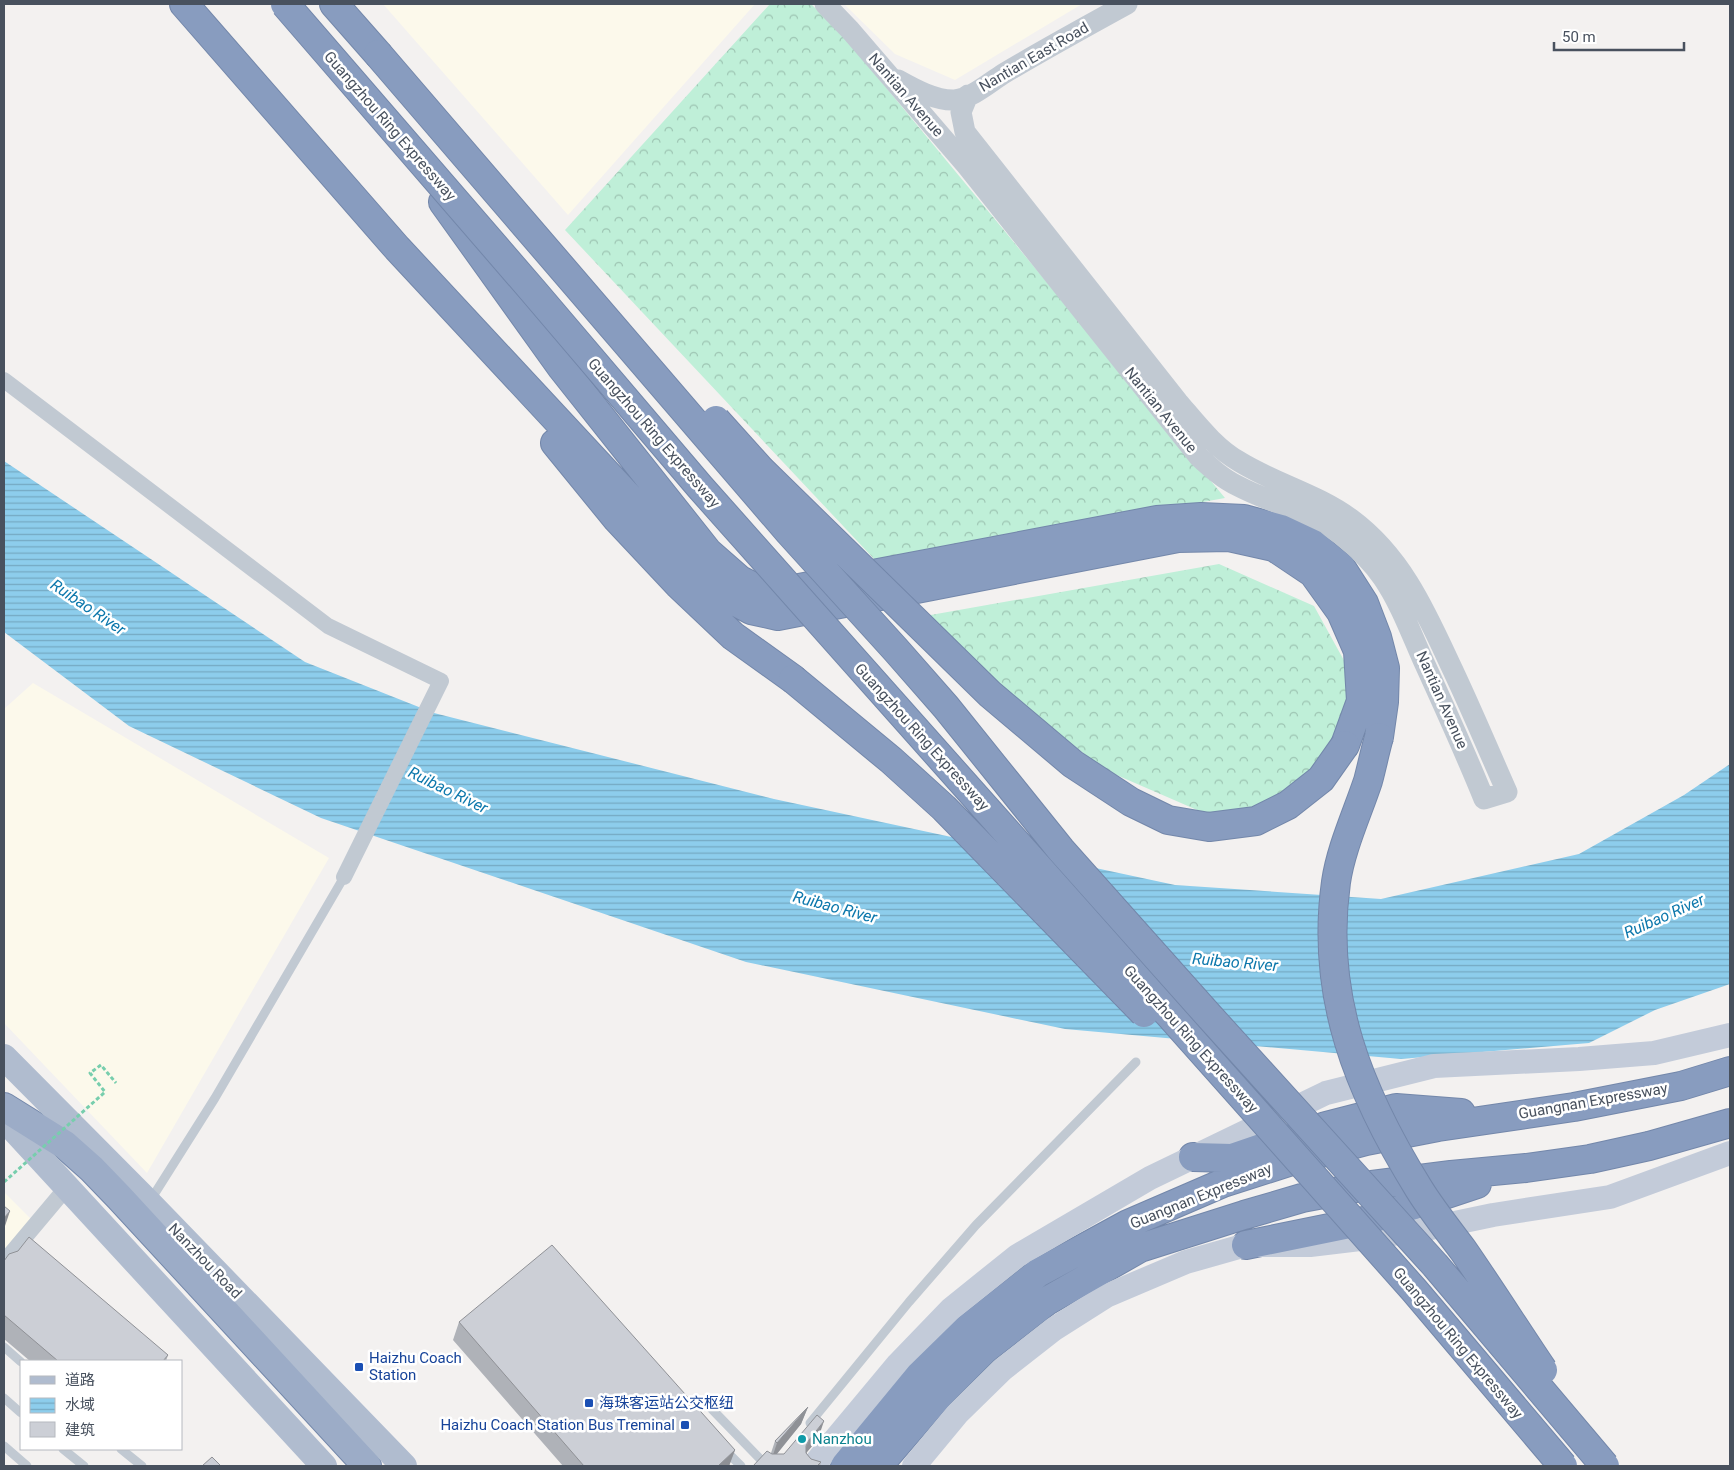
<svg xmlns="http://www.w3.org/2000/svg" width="1734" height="1470" viewBox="0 0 1734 1470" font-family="Roboto,'Noto Sans SC',sans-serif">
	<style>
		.commercial { fill: #fcf9eb }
		.forest { fill: url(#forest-crowns) }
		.water { fill: url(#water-rules) }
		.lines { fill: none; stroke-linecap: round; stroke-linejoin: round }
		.trunk-casing { stroke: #7387aa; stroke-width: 30 }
		.motorway-casing { stroke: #7387aa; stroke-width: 30 }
		.service { stroke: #c1c9d2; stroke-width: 9 }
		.minor { stroke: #c1c9d2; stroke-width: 16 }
		.tertiary { stroke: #c1c9d2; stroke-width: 21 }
		.secondary { stroke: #c3cbd9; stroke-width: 24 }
		.primary { stroke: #b0bccf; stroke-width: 26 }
		.trunk { stroke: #9cacc7; stroke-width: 28 }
		.motorway { stroke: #889cbf; stroke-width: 28 }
		.motorway-bridge-casing { stroke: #7387aa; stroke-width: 30; stroke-linecap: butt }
		.path-bridge { stroke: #77cead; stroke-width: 3; stroke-dasharray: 4 2.5; stroke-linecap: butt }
		.motorway-bridge { stroke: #889cbf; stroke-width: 28 }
		.wall { fill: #afb2b8 }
		.shaded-wall { fill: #8f9196 }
		.building { fill: #cccfd6; stroke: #8f9196 }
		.transit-dot { fill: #1a4fb4; stroke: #fff; stroke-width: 2 }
		.culture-dot { fill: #0f9aa8; stroke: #fff; stroke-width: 2 }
		.labels { text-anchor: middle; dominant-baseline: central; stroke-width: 5; stroke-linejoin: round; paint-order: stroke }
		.street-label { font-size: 15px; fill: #48515e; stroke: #fff }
		.transit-label { font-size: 15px; fill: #164399; stroke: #fff; text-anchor: start }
		.culture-label { font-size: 15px; fill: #0d838f; stroke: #fff; text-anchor: start }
		.water-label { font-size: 16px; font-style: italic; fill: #0d78ac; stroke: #fff }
	</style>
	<defs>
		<pattern id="forest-crowns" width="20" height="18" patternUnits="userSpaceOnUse" patternTransform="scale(1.25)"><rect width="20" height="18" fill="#bfefd8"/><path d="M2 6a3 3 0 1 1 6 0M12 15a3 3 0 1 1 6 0" fill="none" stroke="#9dc4b2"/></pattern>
		<pattern id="water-rules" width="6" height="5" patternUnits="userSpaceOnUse" patternTransform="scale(1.25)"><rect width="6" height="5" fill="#8dcdec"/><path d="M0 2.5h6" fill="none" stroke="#75a9c2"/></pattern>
	</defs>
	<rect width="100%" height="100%" fill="#f3f1f0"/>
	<path class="commercial" d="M 383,4 L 755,4 L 568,215 Z
		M 844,4 L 1082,4 L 955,80 L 895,54 Z
		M 33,683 L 329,858 L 147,1173 L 4,1023 L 4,709 Z
		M 4,1192 L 31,1219 L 4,1252 Z"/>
	<path class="forest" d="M 770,4 L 811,4 L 841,33 L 1225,498 L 876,561 L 565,230 Z
		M 1219,564 L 1314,606 L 1352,675 L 1343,722 L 1316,774 L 1267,807 L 1204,813 L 1105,770 L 1024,707 L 925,616 Z"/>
	<path class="water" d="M 4,461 L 305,662 L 434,713 L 774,799 L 1175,885 L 1381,899 L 1579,854 L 1684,795 L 1730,764 L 1730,984 L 1655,1010 L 1589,1043 L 1401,1059 L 1065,1029 L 746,962 L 321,818 L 129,726 L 4,632 Z"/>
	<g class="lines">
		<g class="trunk-casing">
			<path id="trunk" d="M 4,1107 L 65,1145 L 92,1169 L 119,1197 L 367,1466"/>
		</g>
		<g class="motorway-casing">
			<path id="motorway" d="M 184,4 L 397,248 L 717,592 L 751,610 L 778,616 L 1178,538 L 1229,537 L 1274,547 L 1313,573 L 1341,612 L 1358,651 L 1361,701 L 1345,745
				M 334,4 L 378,54
				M 443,202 L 562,368 L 708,552 L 740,580 L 760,590 L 778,592 L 1157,520 L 1201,517 L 1244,519 L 1281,529 L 1313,544 L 1341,567 L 1364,603 L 1377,637 L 1385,668 L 1384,702 L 1379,737
				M 555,443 L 617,519 L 678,584 L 733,636 L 793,679
				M 1193,1157 L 1232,1158 L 1326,1126 L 1396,1108 L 1461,1113
				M 1246,1245 L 1369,1220 L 1477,1184
				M 845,1466 L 920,1375 L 967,1329 L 1038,1273 L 1128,1224 L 1223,1183 L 1295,1160 L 1366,1141 L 1438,1127 L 1574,1107 L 1681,1086 L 1730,1071
				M 878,1466 L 940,1394 L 984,1350 L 1047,1301 L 1140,1248 L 1244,1215 L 1302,1198 L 1372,1185 L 1451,1175 L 1526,1168 L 1590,1159 L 1649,1146 L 1730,1123"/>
		</g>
		<path class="service" d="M 150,1201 L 215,1098 L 344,877
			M 4,1347 L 21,1362
			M 4,1398 L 21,1413
			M 693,1418 L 692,1417 L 704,1401 L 767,1466
			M 810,1423 L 909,1302 L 976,1225 L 1136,1062
			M 4,1446 L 27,1466
			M 63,1449 L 84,1466
			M 121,1449 L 142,1466
			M 725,1450 L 741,1466"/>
		<path class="minor" d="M 4,380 L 328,626 L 441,681 L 344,877
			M 4,1262 L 67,1187"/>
		<path class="tertiary" d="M 825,4 L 850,30 L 967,166 L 1199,457 C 1211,468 1223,479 1238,486 C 1272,504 1310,511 1341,535 C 1356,547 1372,562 1383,578 C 1400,603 1411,633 1423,660 C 1444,706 1465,752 1484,799 L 1507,792 C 1488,749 1470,706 1450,664 C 1425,610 1401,556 1351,519 C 1317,494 1276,484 1240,462 C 1215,448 1197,424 1178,402 L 965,132 L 961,112 L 968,95
			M 898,80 C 914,89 936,101 955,100 C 972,98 989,83 1003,74 C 1043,50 1085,27 1127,4"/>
		<path class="secondary" d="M 813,1466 L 898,1364 L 951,1309 L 1017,1256 L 1150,1178 L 1326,1093 L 1434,1066 L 1579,1059 L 1654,1053 L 1730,1035
			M 914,1466 L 957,1414 L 1003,1369 L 1054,1329 L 1106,1296 L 1186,1262 L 1246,1245 L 1310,1245 L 1360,1239 L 1426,1229 L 1493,1215 L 1610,1197 L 1730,1153"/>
		<path class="primary" d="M 4,1057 L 149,1203 L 404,1466
			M 4,1119 L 324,1466"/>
		<use href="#trunk" class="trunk"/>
		<use href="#motorway" class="motorway"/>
		<g class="motorway-bridge-casing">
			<path id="motorway-bridge" d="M 285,4 L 534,292 L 700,487 L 1414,1290 L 1563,1466
				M 378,54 L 789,532 L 896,650 L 946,707 L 1061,850 L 1210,1017 L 1435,1265 L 1605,1466
				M 716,420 L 761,470 L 990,694 L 1073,764 L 1131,802 L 1168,820 L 1209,827 L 1256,821 L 1288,805 L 1321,779 L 1345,745
				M 793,679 L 891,760 L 944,808 L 1144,1013
				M 1379,737 C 1375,751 1372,766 1368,781 C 1357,814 1341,848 1336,882 C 1320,997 1359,1092 1419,1189 C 1432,1210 1448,1230 1463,1250 C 1490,1289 1516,1330 1543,1370"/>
		</g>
		<path class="path-bridge" d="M 4,1182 L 105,1092 L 90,1073 L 101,1065 L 116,1083"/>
		<use href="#motorway-bridge" class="motorway-bridge"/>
	</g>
	<path class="wall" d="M 4,1261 L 168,1355 L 166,1361 L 30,1361 L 4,1339 Z
		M 459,1322 L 735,1450 L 729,1466 L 563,1466 L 453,1340 Z
		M 808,1407 L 801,1424 L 777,1454 L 784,1454 L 818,1439 L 806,1453 L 811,1459 L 821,1462 L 820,1466 L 753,1466 L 771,1453 L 775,1441 Z"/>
	<path class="shaded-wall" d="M 10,1211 L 4,1229 L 4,1218 Z
		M 808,1407 L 801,1424 L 771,1461 L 777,1443 Z
		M 824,1421 L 818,1439 L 802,1458 L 809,1440 Z
		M 735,1450 L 729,1466 L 718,1466 Z"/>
	<path class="building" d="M 4,1206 L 10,1211 L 4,1218 Z
		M 29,1237 L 168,1355 L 163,1361 L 58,1361 L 4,1315 L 4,1261 L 9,1254 L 18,1251 Z
		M 552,1245 L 735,1450 L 718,1466 L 584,1466 L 459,1322 Z
		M 808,1407 L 777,1443 L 775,1441 Z
		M 817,1415 L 824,1421 L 809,1440 L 806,1446 L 806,1453 L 811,1459 L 821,1462 L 817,1466 L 753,1466 L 767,1451 L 772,1454 L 784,1454 Z
		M 212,1457 L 221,1466 L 202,1466 Z"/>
	<g class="transit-dot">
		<rect x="354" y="1362" width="10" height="10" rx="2.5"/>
		<rect x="584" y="1398" width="10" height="10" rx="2.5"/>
		<rect x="680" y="1420" width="10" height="10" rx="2.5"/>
	</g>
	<circle class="culture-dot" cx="802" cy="1439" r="5"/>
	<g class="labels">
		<g class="street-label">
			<text transform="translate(1034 57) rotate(-30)">Nantian East Road</text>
			<text transform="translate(906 95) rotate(49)">Nantian Avenue</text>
			<text transform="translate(390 126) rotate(49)">Guangzhou Ring Expressway</text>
			<text transform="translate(1161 410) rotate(51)">Nantian Avenue</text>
			<text transform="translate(654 433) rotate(49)">Guangzhou Ring Expressway</text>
			<text transform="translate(1442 700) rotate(66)">Nantian Avenue</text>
			<text transform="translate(922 737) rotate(48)">Guangzhou Ring Expressway</text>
			<text transform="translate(1191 1039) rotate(48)">Guangzhou Ring Expressway</text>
			<text transform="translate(1593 1101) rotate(-10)">Guangnan Expressway</text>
			<text transform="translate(1201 1196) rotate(-22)">Guangnan Expressway</text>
			<text transform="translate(205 1261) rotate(46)">Nanzhou Road</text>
			<text transform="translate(1458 1343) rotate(50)">Guangzhou Ring Expressway</text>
		</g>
		<g class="transit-label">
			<text x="369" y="1358">Haizhu Coach<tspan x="369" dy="17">Station</tspan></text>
			<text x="599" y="1403">海珠客运站公交枢纽</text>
			<text x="675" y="1425" text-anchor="end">Haizhu Coach Station Bus Treminal</text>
		</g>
		<g class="culture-label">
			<text x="812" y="1439">Nanzhou</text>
		</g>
		<g class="water-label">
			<text transform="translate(88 607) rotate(34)">Ruibao River</text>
			<text transform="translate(448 790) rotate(26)">Ruibao River</text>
			<text transform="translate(835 907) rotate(15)">Ruibao River</text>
			<text transform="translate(1664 916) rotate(-24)">Ruibao River</text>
			<text transform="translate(1235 962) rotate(5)">Ruibao River</text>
		</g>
	</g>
	<rect width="1734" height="1470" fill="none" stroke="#48515e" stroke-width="10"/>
	<rect x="20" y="1360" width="162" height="90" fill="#ffffff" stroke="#b6b9bf"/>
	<rect x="30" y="1376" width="25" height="8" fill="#b0bccf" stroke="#b6b9bf"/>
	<text x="65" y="1385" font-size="15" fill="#48515e">道路</text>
	<rect x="30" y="1398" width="25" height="15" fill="url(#water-rules)" stroke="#b6b9bf"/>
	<text x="65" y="1410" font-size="15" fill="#48515e">水域</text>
	<rect x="30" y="1422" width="25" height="15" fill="#cccfd6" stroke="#b6b9bf"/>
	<text x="65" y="1435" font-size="15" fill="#48515e">建筑</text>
	<path d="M1554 42v8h130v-8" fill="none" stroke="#48515e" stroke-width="2.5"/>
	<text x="1562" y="42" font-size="15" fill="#48515e" stroke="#ffffff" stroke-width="4" paint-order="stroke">50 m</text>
</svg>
